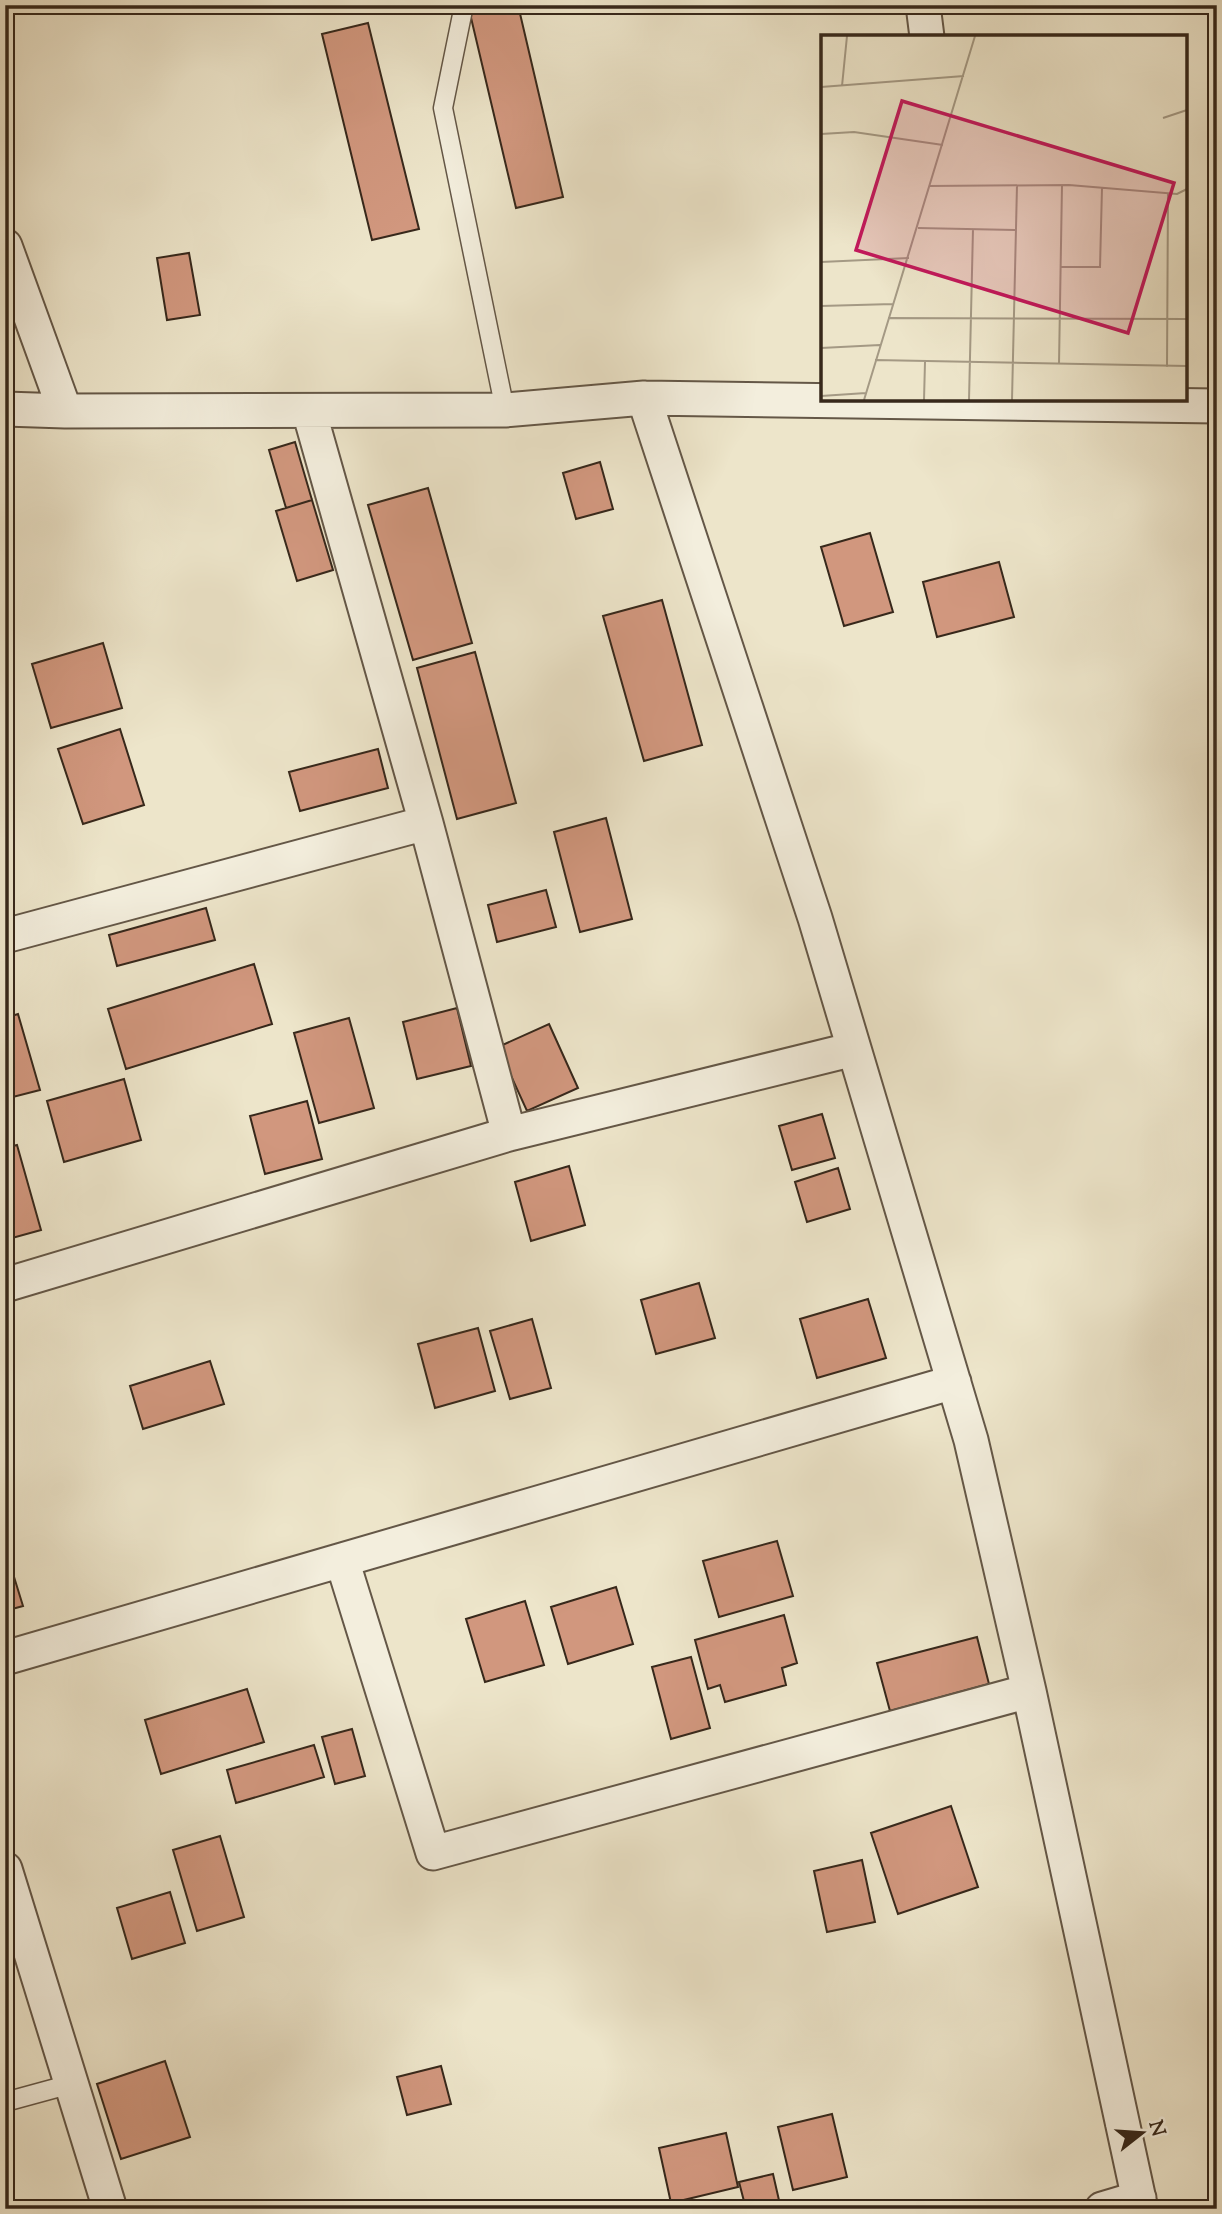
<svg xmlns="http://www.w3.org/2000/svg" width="1222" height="2214" viewBox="0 0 1222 2214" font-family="'Sorts Mill Goudy',serif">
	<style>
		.building { fill: #d1977e; stroke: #37281b; stroke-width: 2 }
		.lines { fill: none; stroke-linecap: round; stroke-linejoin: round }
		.lane-casing { stroke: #645747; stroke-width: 21 }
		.street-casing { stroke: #645747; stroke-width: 37 }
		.lane { stroke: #f3eedd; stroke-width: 18 }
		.street { stroke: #f3eedd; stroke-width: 33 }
		.inset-road { fill: none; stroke: #a49984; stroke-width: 2 }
		.view { fill: #c2185b; fill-opacity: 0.15; stroke: #c2185b; stroke-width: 3.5 }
		.inset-edge { fill: none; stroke: #37281b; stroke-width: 3.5 }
	</style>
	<rect width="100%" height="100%" fill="#ede5ca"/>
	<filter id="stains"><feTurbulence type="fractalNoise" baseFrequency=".00286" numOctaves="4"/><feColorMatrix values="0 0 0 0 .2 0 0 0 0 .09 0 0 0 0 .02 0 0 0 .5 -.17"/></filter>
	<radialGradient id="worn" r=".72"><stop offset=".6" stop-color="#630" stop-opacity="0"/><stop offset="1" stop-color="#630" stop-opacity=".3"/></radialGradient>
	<path class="building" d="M 468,5 L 518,5 L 563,197 L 516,208 Z
		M 368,23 L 419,229 L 372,240 L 322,34 Z
		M 189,253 L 200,315 L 167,320 L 157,258 Z
		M 295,442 L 312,500 L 286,508 L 269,450 Z
		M 600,462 L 613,509 L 576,519 L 563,473 Z
		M 428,488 L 472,643 L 413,660 L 368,505 Z
		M 312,500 L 333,570 L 297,581 L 276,511 Z
		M 870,533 L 893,612 L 844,626 L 821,547 Z
		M 999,562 L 1014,617 L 937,637 L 923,582 Z
		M 662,600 L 702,745 L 644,761 L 603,616 Z
		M 103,643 L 122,708 L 51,728 L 32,664 Z
		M 475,652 L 516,803 L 457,819 L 417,668 Z
		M 120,729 L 144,805 L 83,824 L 58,749 Z
		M 378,749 L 388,788 L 300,811 L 289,772 Z
		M 606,818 L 632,919 L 580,932 L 554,832 Z
		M 546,890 L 556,927 L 497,942 L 488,905 Z
		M 206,908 L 215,940 L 117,966 L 109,935 Z
		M 254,964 L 272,1024 L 126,1069 L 108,1009 Z
		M 457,1008 L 471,1066 L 417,1079 L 403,1022 Z
		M 18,1014 L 40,1090 L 5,1099 L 5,1018 Z
		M 349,1018 L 374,1108 L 319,1123 L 294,1033 Z
		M 549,1024 L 578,1088 L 527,1111 L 498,1047 Z
		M 124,1079 L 141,1140 L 64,1162 L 47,1101 Z
		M 307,1101 L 322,1159 L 265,1174 L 250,1116 Z
		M 822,1114 L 835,1158 L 792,1170 L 779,1126 Z
		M 17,1145 L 41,1230 L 5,1240 L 5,1148 Z
		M 569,1166 L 585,1225 L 531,1241 L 515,1182 Z
		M 838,1168 L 850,1209 L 807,1222 L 795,1182 Z
		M 699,1283 L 715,1338 L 656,1354 L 641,1300 Z
		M 868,1299 L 886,1358 L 817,1378 L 800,1319 Z
		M 532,1319 L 551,1388 L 510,1399 L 490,1331 Z
		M 478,1328 L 495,1391 L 435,1408 L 418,1344 Z
		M 210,1361 L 224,1404 L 143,1429 L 130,1386 Z
		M 777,1541 L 793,1596 L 719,1617 L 703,1561 Z
		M 6,1551 L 23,1606 L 5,1611 L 5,1552 Z
		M 616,1587 L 633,1644 L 568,1664 L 551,1607 Z
		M 525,1601 L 544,1665 L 485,1682 L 466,1619 Z
		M 784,1615 L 797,1663 L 782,1668 L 786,1685 L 725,1702 L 720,1685 L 708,1689 L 695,1640 Z
		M 977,1637 L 989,1684 L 890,1711 L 877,1663 Z
		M 691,1657 L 710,1728 L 671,1739 L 652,1667 Z
		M 247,1689 L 264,1742 L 161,1774 L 145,1720 Z
		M 352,1729 L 365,1776 L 335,1784 L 322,1737 Z
		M 314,1745 L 324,1777 L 236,1803 L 227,1770 Z
		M 951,1806 L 978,1887 L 898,1914 L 871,1833 Z
		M 220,1836 L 244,1917 L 197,1931 L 173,1850 Z
		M 862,1860 L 875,1922 L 827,1932 L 814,1871 Z
		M 170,1892 L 185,1943 L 132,1959 L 117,1908 Z
		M 165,2061 L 190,2137 L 121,2159 L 97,2084 Z
		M 441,2066 L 451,2104 L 407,2115 L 397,2077 Z
		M 832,2114 L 847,2177 L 793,2190 L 778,2127 Z
		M 726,2133 L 738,2187 L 671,2203 L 659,2148 Z
		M 773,2174 L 781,2209 L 746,2209 L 739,2182 Z"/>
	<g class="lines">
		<g class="lane-casing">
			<path id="lane" d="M 464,5 L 443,108 L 505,410
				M 5,2102 L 71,2084"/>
		</g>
		<g class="street-casing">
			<path id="street" d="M 923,5 L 927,37
				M 5,246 L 65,411
				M 644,398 L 815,918 L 971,1440 L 1029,1691 L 1141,2209
				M 5,409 L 65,411 L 505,410 L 644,398 L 1217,406
				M 309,411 L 426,823 L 509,1134
				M 5,936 L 426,823
				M 5,1285 L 509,1134 L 854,1049
				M 342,1560 L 433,1853 L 1029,1691
				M 5,1658 L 954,1382
				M 5,1869 L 110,2209
				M 1102,2209 L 1139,2198"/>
		</g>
		<use href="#lane" class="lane"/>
		<use href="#street" class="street"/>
	</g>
	<g transform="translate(821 35)">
		<rect width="366" height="366" fill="#ede5ca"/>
		<path class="inset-road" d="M 21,51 L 26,1M 0,52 L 143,41M 342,83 L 366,75M 0,99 L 33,97 L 122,110M 108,151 L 248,150 L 356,159 L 366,154M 97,193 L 194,195M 0,227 L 88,223M 239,232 L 279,232 L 281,153M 0,271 L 72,269M 67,283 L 366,284M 0,313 L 59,310M 54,325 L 366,331M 238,329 L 241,150M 346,332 L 347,158M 0,361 L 45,358M 43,365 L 154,1M 103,365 L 104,327M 148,365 L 152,194M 191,365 L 196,150"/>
		<path class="view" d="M 81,66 L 353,148 L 307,298 L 35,215 Z"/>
		<rect width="366" height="366" class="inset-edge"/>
	</g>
	<rect width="1222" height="2214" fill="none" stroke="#ede5ca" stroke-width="28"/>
	<rect x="7" y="7" width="1208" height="2200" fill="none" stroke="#37281b" stroke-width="3.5"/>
	<rect x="14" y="14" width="1194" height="2186" fill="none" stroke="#37281b" stroke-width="2"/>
	<g transform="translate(1142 2133) rotate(73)" stroke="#f3eedd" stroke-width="5" paint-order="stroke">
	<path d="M0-5L12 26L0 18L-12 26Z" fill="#37281b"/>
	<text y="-10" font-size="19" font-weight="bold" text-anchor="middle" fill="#37281b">N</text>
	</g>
	<rect width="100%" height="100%" filter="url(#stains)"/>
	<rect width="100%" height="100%" fill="url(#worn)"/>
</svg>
